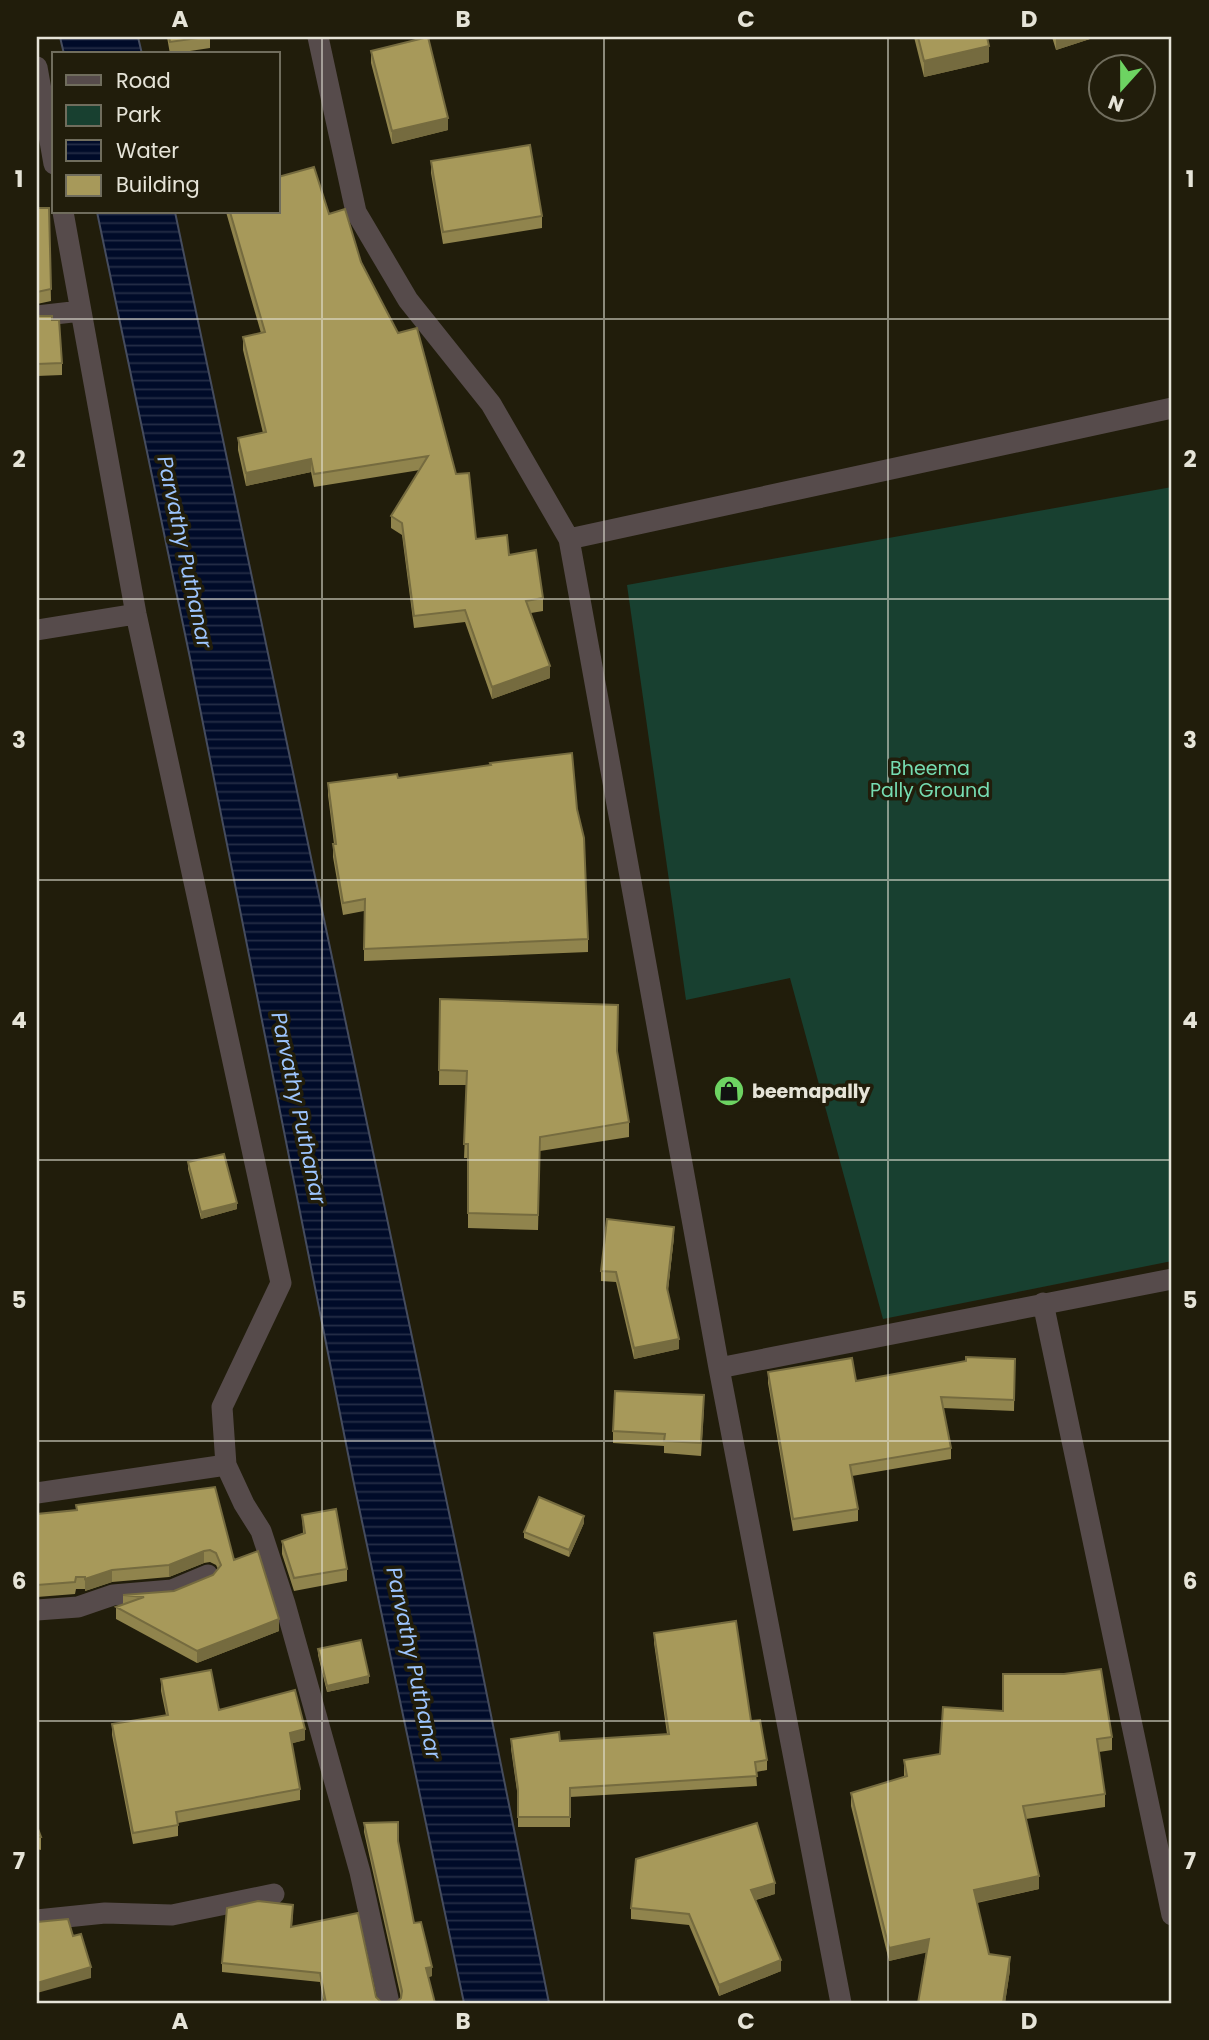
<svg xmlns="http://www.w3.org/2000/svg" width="1209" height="2040" viewBox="0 0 1209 2040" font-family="Poppins,sans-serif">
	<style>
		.green { fill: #184030 }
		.water { fill: url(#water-rules); stroke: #454c5e; stroke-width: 2 }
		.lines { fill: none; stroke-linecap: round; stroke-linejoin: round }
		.minor { stroke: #564b4b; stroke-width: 21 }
		.wall { fill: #90844d }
		.shaded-wall { fill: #756b3f }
		.building { fill: #a7995a; stroke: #756b3f; stroke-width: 2 }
		.grid { fill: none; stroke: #e6e4d8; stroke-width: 2; stroke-opacity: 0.55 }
		.labels { text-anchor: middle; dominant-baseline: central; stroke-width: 7; stroke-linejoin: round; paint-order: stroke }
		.park-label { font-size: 19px; fill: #76ddb2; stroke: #211d0b }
		.poi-label { font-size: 19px; font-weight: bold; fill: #e6e4d8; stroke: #211d0b; text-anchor: start }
		.water-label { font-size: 21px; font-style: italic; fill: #9dc5fe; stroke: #211d0b }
		.neatline { fill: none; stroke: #e6e4d8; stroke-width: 2.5 }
		.grid-label { font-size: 23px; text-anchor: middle; font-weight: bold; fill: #e6e4d8 }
	</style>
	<defs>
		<pattern id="water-rules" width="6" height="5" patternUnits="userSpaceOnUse" patternTransform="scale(1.75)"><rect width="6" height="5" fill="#000b29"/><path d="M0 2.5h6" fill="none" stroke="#252e47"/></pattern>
	</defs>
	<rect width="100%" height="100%" fill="#211d0b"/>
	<path class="green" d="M 1172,487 L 1172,1261 L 883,1319 L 790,978 L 686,1000 L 627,585 Z"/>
	<path class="water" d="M 60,37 L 138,37 L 142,54 L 64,54 Z
		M 97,212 L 175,212 L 475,1636 L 549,2003 L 464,2003 L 353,1479 L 190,658 Z"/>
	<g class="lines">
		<path class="minor" d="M 318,37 L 356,212 L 408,300 L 491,404 L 569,539 L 719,1368 L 841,2003
			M 37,67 L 54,164
			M 37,316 L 81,311
			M 569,539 L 1172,408
			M 37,630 L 136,614
			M 1043,1303 L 1172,1915
			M 719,1368 L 1172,1279
			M 226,1465 L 244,1504 L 261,1531 L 285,1604 L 360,1872 L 389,2003
			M 37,1493 L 226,1465 L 222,1407 L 281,1283 L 136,614 L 63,212
			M 37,1610 L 78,1607 L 113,1595 L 172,1590 L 208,1575
			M 37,1920 L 105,1913 L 172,1915 L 274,1894"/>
	</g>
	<path class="wall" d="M 167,37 L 210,37 L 210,48 L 170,54 Z
		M 914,37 L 987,37 L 989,62 L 924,77 Z
		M 1052,37 L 1096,37 L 1056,50 Z
		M 371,51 L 448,130 L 392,144 L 371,63 Z
		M 431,161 L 542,216 L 542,228 L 443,244 L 431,173 Z
		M 37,208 L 49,208 L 51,301 L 37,304 Z
		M 226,212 L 278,212 L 329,214 L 361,262 L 456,474 L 476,539 L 509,555 L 543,598 L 543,611 L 531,613 L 550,678 L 492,699 L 465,622 L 414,628 L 402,535 L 391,528 L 391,516 L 420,470 L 314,487 L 311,472 L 246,486 L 238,450 L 238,438 L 263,433 L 243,350 L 243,337 L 261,333 Z
		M 37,316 L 52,320 L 62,363 L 62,375 L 37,376 Z
		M 398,778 L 588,939 L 588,952 L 364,961 L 364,911 L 343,915 L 333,857 L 333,844 L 334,844 L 328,795 L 328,783 Z
		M 440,999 L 617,1053 L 629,1122 L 629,1137 L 540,1151 L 538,1230 L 468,1228 L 468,1158 L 464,1158 L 467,1085 L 439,1085 Z
		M 188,1162 L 237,1209 L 201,1219 L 188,1169 Z
		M 674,1237 L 668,1291 L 679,1349 L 634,1359 L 616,1282 L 601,1281 L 601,1271 Z
		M 1015,1359 L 1014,1411 L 943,1408 L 951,1448 L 951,1459 L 852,1476 L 858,1509 L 858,1521 L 793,1531 L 768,1383 L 768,1372 L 856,1381 Z
		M 704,1408 L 701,1456 L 664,1453 L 664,1446 L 613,1443 L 613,1431 Z
		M 215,1487 L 234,1560 L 279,1631 L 197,1663 L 116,1619 L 116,1607 L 123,1604 L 123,1595 L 174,1591 L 213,1575 L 218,1569 L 216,1565 L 210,1562 L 204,1563 L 169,1577 L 112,1582 L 85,1591 L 85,1589 L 76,1589 L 75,1594 L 37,1597 L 37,1514 L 76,1510 Z
		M 302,1515 L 347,1569 L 347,1581 L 294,1591 L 282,1554 L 282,1541 L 303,1533 Z
		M 584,1523 L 569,1557 L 524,1538 L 524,1532 Z
		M 654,1633 L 751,1721 L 767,1760 L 767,1770 L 756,1772 L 757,1786 L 570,1797 L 570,1827 L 518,1827 L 518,1798 L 511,1749 L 511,1739 L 560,1741 L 667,1734 L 654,1643 Z
		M 318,1649 L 369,1683 L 327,1692 L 318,1655 Z
		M 161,1679 L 219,1710 L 305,1740 L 292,1743 L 300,1789 L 300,1800 L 178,1823 L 178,1836 L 133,1844 L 112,1735 L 112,1724 L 166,1715 L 161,1691 Z
		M 1112,1737 L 1112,1750 L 1099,1752 L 1105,1794 L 1105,1807 L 1026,1819 L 1039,1889 L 977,1903 L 989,1954 L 1010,1970 L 1005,2003 L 918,2003 L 926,1952 L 889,1961 L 851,1806 L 851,1793 L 904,1777 L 904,1760 Z
		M 364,1823 L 398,1841 L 414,1923 L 432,1976 L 428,1977 L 401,1998 L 364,1832 Z
		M 37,1826 L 41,1837 L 41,1850 L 37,1849 Z
		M 775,1894 L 756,1900 L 781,1971 L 719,1996 L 689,1925 L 631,1919 L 631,1908 Z
		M 293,1914 L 292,1926 L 376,1997 L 382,2003 L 324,2003 L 320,1982 L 222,1972 L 222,1963 Z"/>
	<path class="shaded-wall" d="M 1056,37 L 1096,37 L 1056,50 Z
		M 989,46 L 989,62 L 924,77 L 924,61 Z
		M 448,118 L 448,130 L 392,144 L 392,131 Z
		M 311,459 L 311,472 L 246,486 L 246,473 Z
		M 550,666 L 550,678 L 492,699 L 492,687 Z
		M 237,1203 L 237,1209 L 201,1219 L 201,1212 Z
		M 674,1227 L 674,1237 L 667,1298 L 667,1288 Z
		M 679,1339 L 679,1349 L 634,1359 L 634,1348 Z
		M 584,1516 L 584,1523 L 569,1557 L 569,1550 Z
		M 204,1551 L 204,1563 L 169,1577 L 169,1565 Z
		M 112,1570 L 112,1582 L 85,1591 L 85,1579 Z
		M 279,1619 L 279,1631 L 197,1663 L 197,1651 Z
		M 369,1676 L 369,1683 L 327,1692 L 327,1686 Z
		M 305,1729 L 305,1740 L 290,1744 L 290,1733 Z
		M 1039,1876 L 1039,1889 L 974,1903 L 974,1890 Z
		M 775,1883 L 775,1894 L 751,1901 L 751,1890 Z
		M 929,1939 L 929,1952 L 889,1961 L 889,1948 Z
		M 1010,1957 L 1010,1970 L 1005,2003 L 1003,2003 Z
		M 781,1960 L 781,1971 L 719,1996 L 719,1985 Z
		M 91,1967 L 91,1978 L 37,1993 L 37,1983 Z
		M 432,1967 L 432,1976 L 426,1978 L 426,1968 Z"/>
	<path class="building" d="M 169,37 L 205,37 L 170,42 Z
		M 428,37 L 448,118 L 392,131 L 371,51 Z
		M 918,37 L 987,37 L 989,46 L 924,61 Z
		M 530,145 L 542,216 L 443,232 L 431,161 Z
		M 314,167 L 329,214 L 345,209 L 361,262 L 398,333 L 417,328 L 456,474 L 469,473 L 476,539 L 507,535 L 509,555 L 536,550 L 543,598 L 526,601 L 550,666 L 492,687 L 465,610 L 414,616 L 402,523 L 391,516 L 428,456 L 314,474 L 311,459 L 246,473 L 238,438 L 266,432 L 243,337 L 265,332 L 230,212 L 278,212 L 278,177 Z
		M 37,208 L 49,208 L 51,289 L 37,292 Z
		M 37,316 L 52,316 L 52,320 L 59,320 L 62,363 L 37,364 Z
		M 572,753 L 577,809 L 584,838 L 588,939 L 364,949 L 365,899 L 343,903 L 333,844 L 336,844 L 328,783 L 397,774 L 398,778 L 491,765 L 490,763 Z
		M 440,999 L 618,1005 L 617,1051 L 629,1122 L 540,1137 L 538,1215 L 468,1213 L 468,1144 L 464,1144 L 467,1071 L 439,1070 Z
		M 224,1154 L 237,1203 L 201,1212 L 188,1162 Z
		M 607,1219 L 674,1227 L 667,1288 L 679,1339 L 634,1348 L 616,1272 L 601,1271 Z
		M 966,1357 L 1015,1359 L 1014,1400 L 941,1397 L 951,1448 L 850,1465 L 858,1509 L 793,1519 L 768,1372 L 852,1358 L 856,1381 L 966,1361 Z
		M 615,1391 L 704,1395 L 701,1443 L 664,1441 L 665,1434 L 613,1431 Z
		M 215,1487 L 234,1560 L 258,1551 L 279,1619 L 197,1651 L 116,1607 L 144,1597 L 123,1595 L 174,1591 L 213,1575 L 221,1565 L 216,1553 L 210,1550 L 204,1551 L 169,1565 L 112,1570 L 85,1579 L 85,1577 L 76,1577 L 75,1582 L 37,1585 L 37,1514 L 77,1510 L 76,1505 Z
		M 539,1497 L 584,1516 L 569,1550 L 524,1532 Z
		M 336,1509 L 347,1569 L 294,1578 L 282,1541 L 305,1533 L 302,1515 Z
		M 736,1621 L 751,1721 L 760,1720 L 767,1760 L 755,1762 L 757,1776 L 570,1788 L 570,1817 L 518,1817 L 518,1789 L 511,1739 L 559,1732 L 560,1741 L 669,1734 L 654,1633 Z
		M 361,1640 L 369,1676 L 327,1686 L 318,1649 Z
		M 1101,1669 L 1112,1737 L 1097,1739 L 1105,1794 L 1023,1806 L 1039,1876 L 974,1890 L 989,1954 L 1010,1957 L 1003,2003 L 918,2003 L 929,1939 L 889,1948 L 851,1793 L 907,1776 L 904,1760 L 940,1754 L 943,1707 L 1003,1711 L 1003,1674 L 1064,1674 Z
		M 211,1670 L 219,1710 L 295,1690 L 305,1729 L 290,1733 L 300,1789 L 176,1812 L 178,1825 L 133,1833 L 112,1724 L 168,1715 L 161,1679 Z
		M 398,1822 L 398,1841 L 414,1923 L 421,1922 L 432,1967 L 426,1968 L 435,2003 L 396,2003 L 401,1998 L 402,1991 L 364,1823 Z
		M 757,1823 L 775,1883 L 751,1890 L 781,1960 L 719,1985 L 689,1914 L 631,1908 L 636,1859 Z
		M 37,1826 L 41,1837 L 37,1837 Z
		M 258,1901 L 293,1905 L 291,1927 L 358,1913 L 376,1997 L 382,2003 L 326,2003 L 320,1973 L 222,1963 L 227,1908 Z
		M 68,1919 L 73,1936 L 81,1934 L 91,1967 L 37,1983 L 37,1922 Z"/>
	<path class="grid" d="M 322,37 L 322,2003M 604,37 L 604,2003M 888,37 L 888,2003M 37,319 L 1172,319M 37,599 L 1172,599M 37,880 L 1172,880M 37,1160 L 1172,1160M 37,1441 L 1172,1441M 37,1721 L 1172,1721"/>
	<defs>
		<g id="shop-disc" transform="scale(1.575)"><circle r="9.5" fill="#6dd362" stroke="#211d0b"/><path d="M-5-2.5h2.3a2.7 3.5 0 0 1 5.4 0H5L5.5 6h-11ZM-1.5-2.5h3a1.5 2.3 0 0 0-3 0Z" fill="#111"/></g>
	</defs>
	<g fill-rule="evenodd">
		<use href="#shop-disc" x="729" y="1091"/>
	</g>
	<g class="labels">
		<g class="park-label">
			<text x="930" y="768">Bheema<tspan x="930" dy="22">Pally Ground</tspan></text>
		</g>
		<g class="poi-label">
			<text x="752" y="1091">beemapally</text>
		</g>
		<g class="water-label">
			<text transform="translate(185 552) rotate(78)">Parvathy Puthanar</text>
			<text transform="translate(299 1108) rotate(78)">Parvathy Puthanar</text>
			<text transform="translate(414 1663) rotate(78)">Parvathy Puthanar</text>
		</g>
	</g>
	<rect width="1209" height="2040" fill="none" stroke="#211d0b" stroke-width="77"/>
	<rect x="52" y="52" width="228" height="161" fill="#211d0b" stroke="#706d5d" stroke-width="2"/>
	<rect x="66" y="75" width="35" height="10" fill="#564b4b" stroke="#706d5d" stroke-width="2"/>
	<text x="116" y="88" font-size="21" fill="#e6e4d8">Road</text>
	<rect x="66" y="105" width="35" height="21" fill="#184030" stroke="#706d5d" stroke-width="2"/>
	<text x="116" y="122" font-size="21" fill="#e6e4d8">Park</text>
	<rect x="66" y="140" width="35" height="21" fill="url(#water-rules)" stroke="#706d5d" stroke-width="2"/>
	<text x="116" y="158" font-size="21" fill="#e6e4d8">Water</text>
	<rect x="66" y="175" width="35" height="21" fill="#a7995a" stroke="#706d5d" stroke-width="2"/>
	<text x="116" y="192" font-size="21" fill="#e6e4d8">Building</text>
	<g transform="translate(1122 88) rotate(201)"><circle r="33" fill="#211d0b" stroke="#706d5d" stroke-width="2"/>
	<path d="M0-5L12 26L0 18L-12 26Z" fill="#6dd362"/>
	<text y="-10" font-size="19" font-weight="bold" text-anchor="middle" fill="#e6e4d8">N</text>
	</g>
	<rect x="38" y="38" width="1132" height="1964" class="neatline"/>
	<g class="grid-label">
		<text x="180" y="27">A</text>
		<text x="463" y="27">B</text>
		<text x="746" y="27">C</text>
		<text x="1029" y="27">D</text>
		<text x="19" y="187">1</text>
		<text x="1190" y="187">1</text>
		<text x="19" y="467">2</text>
		<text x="1190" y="467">2</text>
		<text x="19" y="748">3</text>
		<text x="1190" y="748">3</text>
		<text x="19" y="1028">4</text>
		<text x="1190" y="1028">4</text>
		<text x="19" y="1308">5</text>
		<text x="1190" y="1308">5</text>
		<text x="19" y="1589">6</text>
		<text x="1190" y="1589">6</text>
		<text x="19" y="1869">7</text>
		<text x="1190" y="1869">7</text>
		<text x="180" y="2029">A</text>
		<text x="463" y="2029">B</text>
		<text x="746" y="2029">C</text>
		<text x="1029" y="2029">D</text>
	</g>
</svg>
